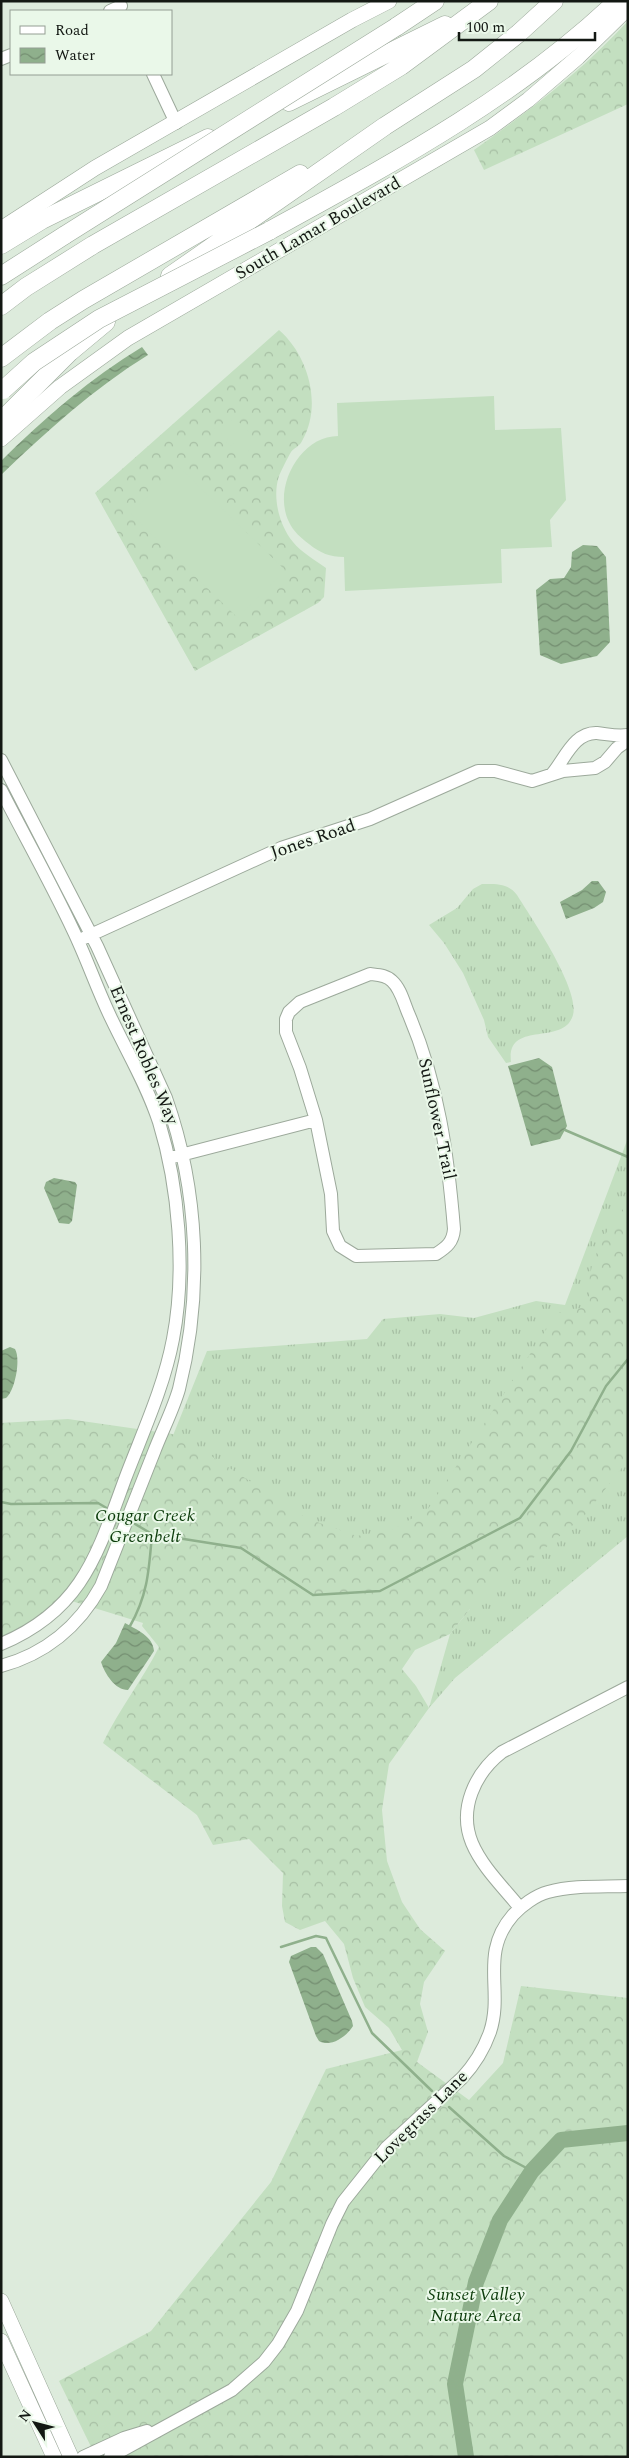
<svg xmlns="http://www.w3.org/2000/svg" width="629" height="2458" viewBox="0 0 629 2458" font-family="Spectral,serif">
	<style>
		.grass { fill: url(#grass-tufts) }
		.forest { fill: url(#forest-crowns) }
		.garden { fill: #c3dfc0 }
		.water { fill: url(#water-waves) }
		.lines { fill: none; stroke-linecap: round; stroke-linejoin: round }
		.stream { stroke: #8fb08c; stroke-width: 2.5 }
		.river { stroke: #8fb08c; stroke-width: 16 }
		.minor-casing { stroke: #9ca99b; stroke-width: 14 }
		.major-casing { stroke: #9ca99b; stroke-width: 16 }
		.highway-casing { stroke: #9ca99b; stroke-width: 19 }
		.minor { stroke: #fff; stroke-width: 12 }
		.major { stroke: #fff; stroke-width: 15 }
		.highway { stroke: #fff; stroke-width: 18 }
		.highway-bridge-casing { stroke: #9ca99b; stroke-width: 19; stroke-linecap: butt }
		.highway-bridge { stroke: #fff; stroke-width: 18 }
		.labels { text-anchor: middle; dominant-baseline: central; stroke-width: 4; stroke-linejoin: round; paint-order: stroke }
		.street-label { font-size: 18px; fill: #131813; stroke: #eaf8e9 }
		.park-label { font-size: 18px; font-style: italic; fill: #0c3c0b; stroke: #eaf8e9 }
	</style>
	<defs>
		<pattern id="grass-tufts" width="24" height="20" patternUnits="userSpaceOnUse" patternTransform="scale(1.25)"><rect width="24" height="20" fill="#c3dfc0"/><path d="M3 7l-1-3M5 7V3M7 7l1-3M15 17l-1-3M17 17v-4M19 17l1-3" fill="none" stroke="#a7bfa4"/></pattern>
		<pattern id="forest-crowns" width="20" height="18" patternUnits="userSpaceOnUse" patternTransform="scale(1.25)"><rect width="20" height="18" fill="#c3dfc0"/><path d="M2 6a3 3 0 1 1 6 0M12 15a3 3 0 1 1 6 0" fill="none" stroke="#a7bfa4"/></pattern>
		<pattern id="water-waves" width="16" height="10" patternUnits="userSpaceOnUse" patternTransform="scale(1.25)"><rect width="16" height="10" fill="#8fb08c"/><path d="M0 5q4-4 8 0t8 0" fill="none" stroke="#748e71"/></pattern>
	</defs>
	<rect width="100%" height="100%" fill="#ddebdc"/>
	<path class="grass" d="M 482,884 C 496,884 508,883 517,895 C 532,919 580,989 573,1015 C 564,1047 506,1019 511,1062 L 506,1063 L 488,1037 L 484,1020 L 463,973 L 444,943 L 429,925 L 457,908 L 473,889 Z
		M 628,1138 L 628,1536 L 455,1678 L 429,1708 L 450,1634 L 470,1609 L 382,1593 L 151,1490 L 207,1351 L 367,1339 L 383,1319 L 440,1314 L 474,1318 L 536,1301 L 565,1305 Z"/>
	<path class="forest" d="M 628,21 L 628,104 L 484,170 L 474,150 C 529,111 582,71 628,21 Z
		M 279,330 C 308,355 323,405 302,441 C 300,446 294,448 291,452 C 287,459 282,469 279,476 C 272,497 279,525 293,542 C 301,552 315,560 326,568 L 324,597 L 318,603 L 195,671 L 95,493 Z
		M 628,1204 L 628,1460 L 585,1515 L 526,1564 L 476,1594 L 470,1609 L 450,1634 L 415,1650 L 402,1669 L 416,1686 L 429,1708 L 389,1764 L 382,1810 L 387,1861 L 402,1902 L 420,1929 L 445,1951 L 424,1982 L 420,2004 L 428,2032 L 417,2062 L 469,2100 L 503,2063 L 521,1986 L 628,1998 L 628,2457 L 96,2457 L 59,2381 L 151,2331 L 271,2182 L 326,2069 L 402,2050 L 389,2028 L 365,2007 L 353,1978 L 344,1944 L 325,1921 L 300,1930 L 285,1922 L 282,1906 L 283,1873 L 249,1839 L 213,1845 L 197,1815 L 103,1743 C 119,1709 142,1681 159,1647 L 142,1626 L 143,1623 L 62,1598 L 20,1629 L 1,1637 L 1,1423 L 68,1419 L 179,1435 L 308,1519 L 357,1536 L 394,1529 L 428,1509 L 557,1313 L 590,1306 C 590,1298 588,1290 589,1282 C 591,1258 610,1220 628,1204 Z"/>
	<path class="garden" d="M 494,396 L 495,430 L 561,428 L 566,500 L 550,520 L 552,547 L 501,549 L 502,583 L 345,591 L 344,557 C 330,557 320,553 309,544 C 301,538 293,531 289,522 C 272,488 300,436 338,436 L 337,403 Z
		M 230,420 C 248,422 256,438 247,454 L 233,443 L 231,446 L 226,442 L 228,439 L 214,428 Z
		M 178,466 L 285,570 L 238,618 L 131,514 Z"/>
	<path class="water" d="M 142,347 L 148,355 C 93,389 47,431 1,475 L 1,461 C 44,418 91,378 142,347 Z
		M 583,545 L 597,546 L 606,557 L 610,642 L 597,656 L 561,664 L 540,655 L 536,590 L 550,579 L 564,578 L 571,567 L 572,552 Z
		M 592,881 L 598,881 L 606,892 L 603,902 L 594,908 L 566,919 L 560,902 L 582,890 Z
		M 539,1058 L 552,1067 L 567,1126 L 560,1139 L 531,1146 L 508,1066 Z
		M 54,1178 L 75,1182 L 77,1185 L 72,1221 L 69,1224 L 59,1223 L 44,1188 L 46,1182 Z
		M 10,1347 L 15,1349 C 21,1359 15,1391 6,1398 L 1,1399 L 1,1351 Z
		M 125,1623 C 137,1630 153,1636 154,1651 L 128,1690 C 115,1690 105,1674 101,1662 L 116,1643 Z
		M 311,1947 L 316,1947 L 323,1954 L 352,2021 L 353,2026 C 347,2036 331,2048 319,2041 L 316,2036 L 289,1962 L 291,1956 Z"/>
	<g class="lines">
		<path class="stream" d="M 565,1130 L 628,1157
			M 1,1502 L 11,1504 L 98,1503 L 110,1510
			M 130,1521 L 152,1534 L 241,1548 L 313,1595 L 380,1591 L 520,1518 L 571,1451 L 606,1386 L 628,1359
			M 130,1626 C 148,1595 149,1569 152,1534
			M 281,1947 L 316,1936 L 326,1938 L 372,2033 L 432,2091
			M 449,2107 L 504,2156 L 532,2171"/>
		<path class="river" d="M 466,2457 L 455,2384 L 476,2282 L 500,2220 L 532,2171 L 561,2140 L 628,2133"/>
		<g class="minor-casing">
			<path id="minor" d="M 110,11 L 121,6
				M 1,59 L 11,55
				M 153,74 L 176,123
				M 1,760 L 97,946 L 166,1098 C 199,1191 203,1294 179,1389 C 173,1410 162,1431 154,1452 C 136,1497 119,1541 101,1586 C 79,1626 45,1654 1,1666
				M 552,774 C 565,759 574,732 597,733 C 607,734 617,737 628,735
				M 1,790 C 25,837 51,883 73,930 C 87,959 97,989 111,1018 C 127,1052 147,1085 159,1122 C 179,1187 186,1272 173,1339 C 164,1387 142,1434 125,1479 C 97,1555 82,1610 1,1644
				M 84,938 L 281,848 L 370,819 L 478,771 L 495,771 L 532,781 L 563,771 L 595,768 L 605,762 L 617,748 L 628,740
				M 370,974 C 378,975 386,975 392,981 C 401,989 404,1004 409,1015 C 438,1083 448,1155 454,1229 C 453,1242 447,1247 436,1254 L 356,1256 L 340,1246 L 333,1231 L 331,1194 L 316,1120 L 300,1068 L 286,1032 L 286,1019 L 289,1012 L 300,1002 Z
				M 173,1157 L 316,1120
				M 520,1908 C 504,1888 482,1867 472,1843 C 458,1809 475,1773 502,1752 L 628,1687
				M 83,2457 L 124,2438 L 147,2431
				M 110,2457 L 232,2390 L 264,2362 L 278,2344 L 297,2311 L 332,2224 L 343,2202 L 386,2148 L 462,2078 C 474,2065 484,2049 490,2032 C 504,1990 479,1954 513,1915 C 521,1906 536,1895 548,1892 C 574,1885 601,1887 628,1886"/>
		</g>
		<g class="major-casing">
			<path id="major" d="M 1,229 L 95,168 L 352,20 L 389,1
				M 1,439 L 60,387 L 128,338 L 490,128 L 528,100 L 578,57 L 628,8
				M 1,2301 L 71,2457
				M 1,2341 L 54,2457"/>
		</g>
		<g class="highway-casing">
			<path id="highway" d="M 396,27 L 435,1
				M 289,102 L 445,25
				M 269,231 C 391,164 515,98 617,1
				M 1,245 L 42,220 L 208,138
				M 1,276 L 65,235
				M 170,276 L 385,126 L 474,69 L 519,33 L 554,1
				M 1,306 L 26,287 L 93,245 L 334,107 L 401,66 L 489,1
				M 1,358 L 50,321 L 83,300 L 300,174
				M 1,421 L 70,352 L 106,322"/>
		</g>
		<use href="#minor" class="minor"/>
		<use href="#major" class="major"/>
		<use href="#highway" class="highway"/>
		<g class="highway-bridge-casing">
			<path id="highway-bridge" d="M 65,235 L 396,27
				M 3,390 L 34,362 L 99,319 L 269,231"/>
		</g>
		<use href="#highway-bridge" class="highway-bridge"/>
	</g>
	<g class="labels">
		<g class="street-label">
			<text transform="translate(318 228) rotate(-30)">South Lamar Boulevard</text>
			<text transform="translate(313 839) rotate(-19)">Jones Road</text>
			<text transform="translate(144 1055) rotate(67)">Ernest Robles Way</text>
			<text transform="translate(437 1119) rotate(78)">Sunflower Trail</text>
			<text transform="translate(421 2117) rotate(-45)">Lovegrass Lane</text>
		</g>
		<g class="park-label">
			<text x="145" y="1515">Cougar Creek<tspan x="145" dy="21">Greenbelt</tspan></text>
			<text x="476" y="2294">Sunset Valley<tspan x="476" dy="21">Nature Area</tspan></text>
		</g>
	</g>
	<rect width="629" height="2458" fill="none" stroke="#131813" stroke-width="5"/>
	<rect x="10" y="10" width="162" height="65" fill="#eaf8e9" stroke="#949e93"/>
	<rect x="20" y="26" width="25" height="8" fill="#ffffff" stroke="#949e93"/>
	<text x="55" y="35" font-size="15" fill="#131813">Road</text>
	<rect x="20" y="48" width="25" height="15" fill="url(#water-waves)" stroke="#949e93"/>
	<text x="55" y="60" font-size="15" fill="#131813">Water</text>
	<g transform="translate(35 2423) rotate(306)" stroke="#eaf8e9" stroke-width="4" paint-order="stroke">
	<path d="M0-4L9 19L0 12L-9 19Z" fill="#131813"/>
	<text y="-8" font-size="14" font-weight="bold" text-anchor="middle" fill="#131813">N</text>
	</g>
	<path d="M459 32v8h136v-8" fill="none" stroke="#131813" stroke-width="2.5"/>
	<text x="466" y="32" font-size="15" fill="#131813" stroke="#eaf8e9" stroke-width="4" paint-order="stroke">100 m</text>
</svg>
